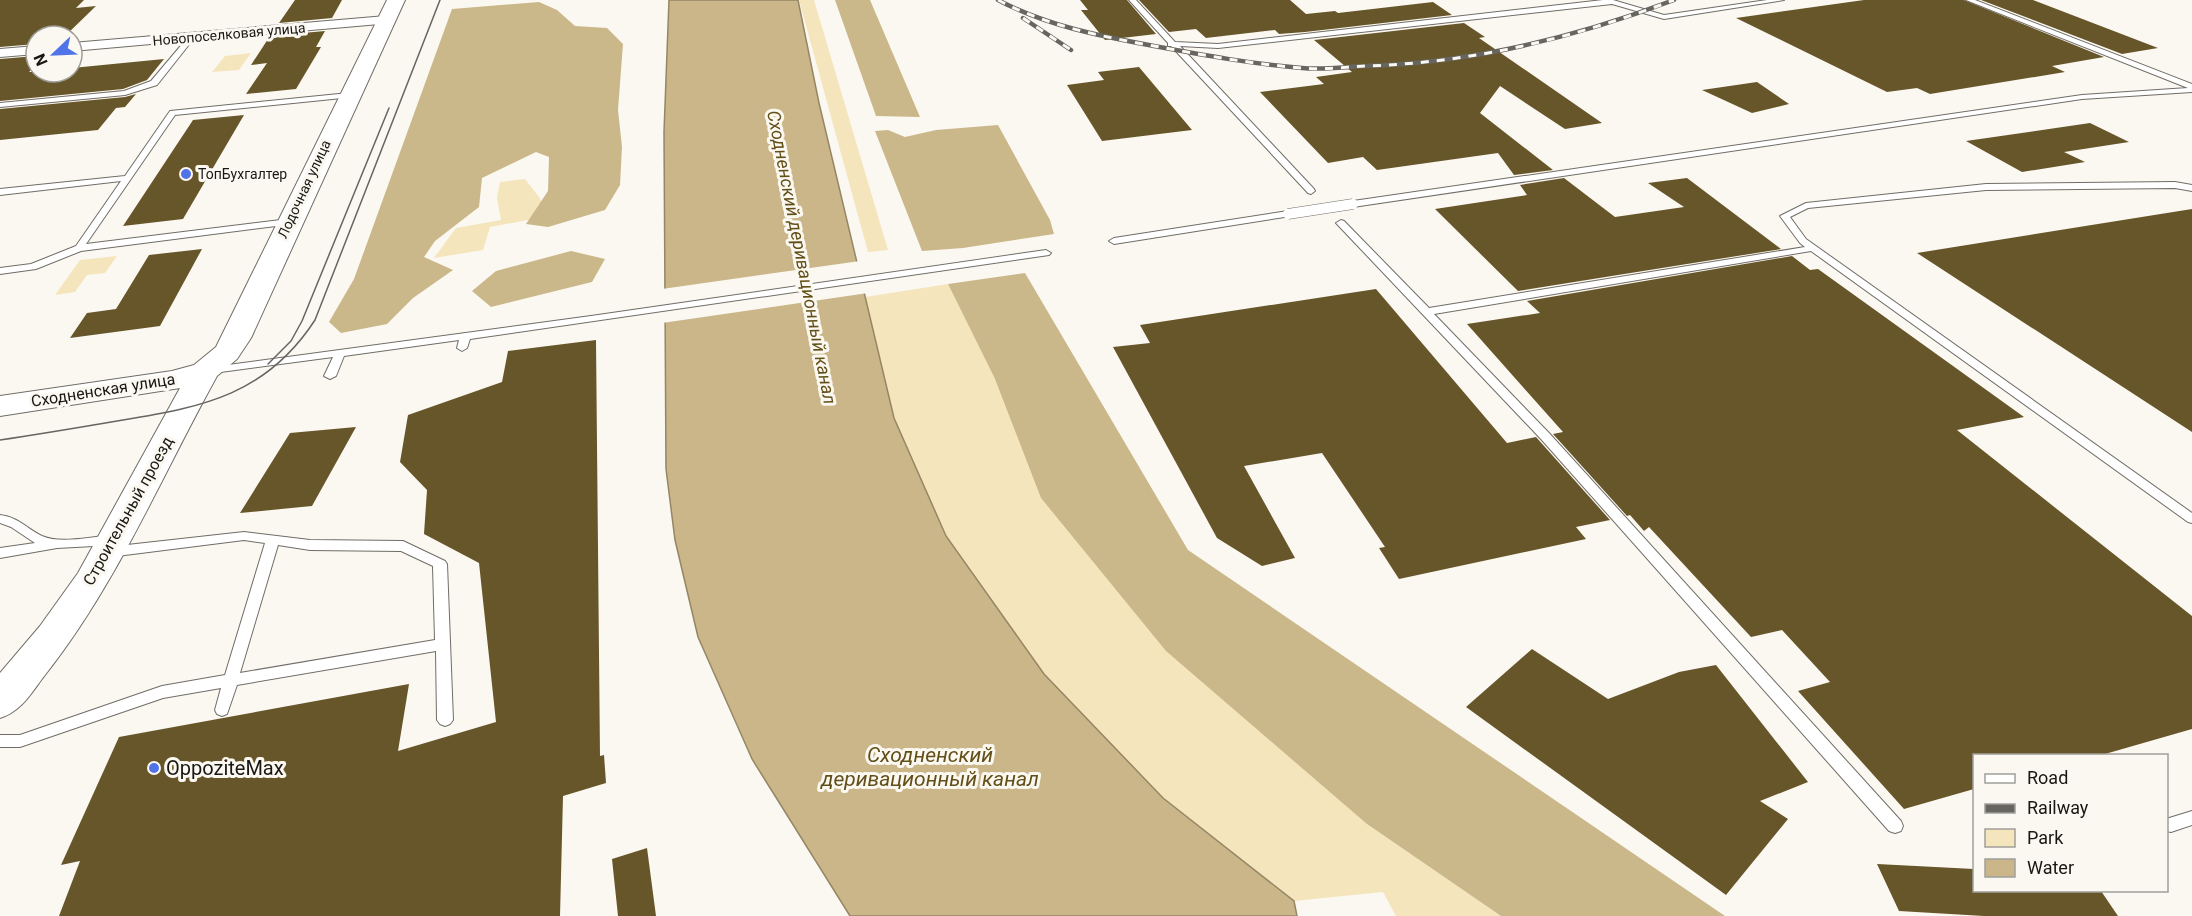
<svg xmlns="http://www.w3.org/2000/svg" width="2192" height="916" viewBox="0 0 2192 916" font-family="Roboto,sans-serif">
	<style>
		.green { fill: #f5e5bd }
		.forest { fill: #cbb88a }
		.water { fill: #cab688; stroke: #958665; stroke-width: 1.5 }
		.pier { fill: #fbf8f1 }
		.building { fill: #67562a }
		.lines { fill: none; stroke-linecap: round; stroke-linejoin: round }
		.lane-casing { stroke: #706d67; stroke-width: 2 }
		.street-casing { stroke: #706d67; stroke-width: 2 }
		.secondary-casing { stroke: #706d67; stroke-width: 2 }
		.lane { fill: #fff; fill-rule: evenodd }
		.street { fill: #fff; fill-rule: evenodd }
		.secondary { fill: #fff; fill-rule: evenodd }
		.tram { stroke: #666560; stroke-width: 1.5 }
		.rail-casing { stroke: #666560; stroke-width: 4.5 }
		.rail { stroke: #fbf8f1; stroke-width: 3; stroke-dasharray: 8; stroke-linecap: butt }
		.lane-bridge-casing { stroke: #706d67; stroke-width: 11; stroke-linecap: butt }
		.lane-bridge { stroke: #fff; stroke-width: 10 }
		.poi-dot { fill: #5073e8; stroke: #fbf8f1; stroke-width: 2 }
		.labels { text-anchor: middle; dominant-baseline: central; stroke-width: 6; stroke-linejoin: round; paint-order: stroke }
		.far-street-label { font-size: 14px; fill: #181714; stroke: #fbf8f1 }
		.far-poi-label { font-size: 14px; fill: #181714; stroke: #fbf8f1; text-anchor: start }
		.street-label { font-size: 16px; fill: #181714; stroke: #fbf8f1 }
		.water-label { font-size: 18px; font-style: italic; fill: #624e17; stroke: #fbf8f1 }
		.near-poi-label { font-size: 20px; fill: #181714; stroke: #fbf8f1; text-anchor: start }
		.near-water-label { font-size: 21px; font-style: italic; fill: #624e17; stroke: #fbf8f1 }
	</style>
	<rect width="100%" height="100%" fill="#fbf8f1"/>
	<path class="green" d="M 799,0 L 814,0 L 888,250 L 868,252 Z
		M 251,53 L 239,70 L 212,72 L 225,56 Z
		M 525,179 L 539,197 L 549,216 L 490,227 L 483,250 L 434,258 L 456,228 L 501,220 L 497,198 L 500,182 Z
		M 117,256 L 105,273 L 87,275 L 75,292 L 55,295 L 80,260 Z
		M 948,284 L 995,379 L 1367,824 L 1501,916 L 1396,916 L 1383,892 L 1294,901 L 1163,798 L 1044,674 L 946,536 L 894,418 L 865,297 Z"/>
	<path class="forest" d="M 835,0 L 870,0 L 920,117 L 876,116 Z
		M 539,2 L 557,10 L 575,26 L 607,28 L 623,44 L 618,110 L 622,147 L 620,185 L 605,210 L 548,227 L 526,224 L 548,191 L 549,157 L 536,152 L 482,178 L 479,207 L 435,241 L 424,257 L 453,270 L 413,298 L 387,324 L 341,333 L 329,322 L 354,279 L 452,9 Z
		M 998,125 L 1050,220 L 1054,234 L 963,248 L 922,251 L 875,131 L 888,130 L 905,137 L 936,130 Z
		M 571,251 L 605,259 L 592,282 L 491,307 L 472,291 L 496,271 Z
		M 1025,273 L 1188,550 L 1725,916 L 1501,916 L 1367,824 L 1166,651 L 1041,498 L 995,379 L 948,284 Z"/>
	<path class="water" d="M 669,0 L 798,0 L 819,103 L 894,418 L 946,536 L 1044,674 L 1163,798 L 1294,901 L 1297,916 L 850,916 L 752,759 L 698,637 L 675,540 L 666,469 L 664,132 Z"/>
	<path class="pier" d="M 860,261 L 868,293 L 662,323 L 662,289 Z"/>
	<path class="building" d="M 0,0 L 84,0 L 76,8 L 96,6 L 65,36 L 36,36 L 36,44 L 0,47 Z
		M 295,0 L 342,0 L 332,18 L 279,23 Z
		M 1080,0 L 1127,0 L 1156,34 L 1105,40 L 1081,10 L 1088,10 Z
		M 1139,0 L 1290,0 L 1306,14 L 1335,11 L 1338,13 L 1433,2 L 1452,15 L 1305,32 L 1279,34 L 1275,30 L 1206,38 L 1196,29 L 1169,32 Z
		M 1864,0 L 1964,0 L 2104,57 L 2052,66 L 2065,72 L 1930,94 L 1917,88 L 1887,92 L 1736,18 Z
		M 1981,0 L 2033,0 L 2158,48 L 2122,54 Z
		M 1464,23 L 1485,37 L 1479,38 L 1602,123 L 1565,129 L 1500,86 L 1480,113 L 1553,170 L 1514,175 L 1498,153 L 1377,170 L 1363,157 L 1328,163 L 1260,92 L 1324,84 L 1316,77 L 1352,72 L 1314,40 Z
		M 325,31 L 316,47 L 321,47 L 296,89 L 246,94 L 267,63 L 251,65 L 270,36 Z
		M 36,56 L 36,65 L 29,72 L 72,72 L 72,68 L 164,59 L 147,80 L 123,89 L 0,101 L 0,59 Z
		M 1139,67 L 1192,130 L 1102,141 L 1067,85 L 1104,80 L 1098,72 Z
		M 1757,82 L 1789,104 L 1752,113 L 1702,90 Z
		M 136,94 L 125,107 L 116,108 L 98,130 L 0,140 L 0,109 L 125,97 Z
		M 244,115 L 183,219 L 123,226 L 193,120 Z
		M 2090,123 L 2129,142 L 2064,152 L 2085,162 L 2022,172 L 1966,141 Z
		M 1564,178 L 1615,217 L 1684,207 L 1648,183 L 1687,178 L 1781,249 L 1518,291 L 1435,209 L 1527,195 L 1520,185 Z
		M 2192,209 L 2192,432 L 1917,253 Z
		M 202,249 L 160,326 L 70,338 L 87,313 L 116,309 L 149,255 Z
		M 1792,256 L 1810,270 L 1818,269 L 2024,417 L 1957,430 L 2192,616 L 2192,729 L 2098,756 L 1974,756 L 1974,789 L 1904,809 L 1798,691 L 1830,682 L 1782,630 L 1751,637 L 1649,527 L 1644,531 L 1630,515 L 1627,516 L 1553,434 L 1563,432 L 1467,324 L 1540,313 L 1527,301 Z
		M 1376,289 L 1507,443 L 1536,437 L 1610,520 L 1576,527 L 1586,539 L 1399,579 L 1379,548 L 1385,547 L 1322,453 L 1244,466 L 1295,558 L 1262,566 L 1217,538 L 1113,347 L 1150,343 L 1140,325 Z
		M 596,340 L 600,756 L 604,755 L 606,783 L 563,796 L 560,916 L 59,916 L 80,861 L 61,865 L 119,737 L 409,684 L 398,751 L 496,722 L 479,563 L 424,534 L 427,490 L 400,462 L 408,415 L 502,382 L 508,351 Z
		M 356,427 L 312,506 L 240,513 L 290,433 Z
		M 1532,649 L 1608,699 L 1679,672 L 1716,665 L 1808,782 L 1760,801 L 1788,819 L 1726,895 L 1466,707 Z
		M 647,848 L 656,916 L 618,916 L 612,859 Z
		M 1877,864 L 1974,869 L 1974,891 L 2101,891 L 2118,916 L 1984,916 L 1899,911 Z"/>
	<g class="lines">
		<g class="lane-casing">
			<path id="lane" d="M 1129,0 L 1136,0 L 1175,42 L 1218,44 L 1603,0 L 1613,0 L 1664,15 L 1767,0 L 1784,0 L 1664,19 L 1612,4 L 1218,48 L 1180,46 L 1314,189 L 1315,191 L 1311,194 L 1308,193 L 1171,46 L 1168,46 L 1168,43 Z
				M 1966,0 L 1975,0 L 2192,84 L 2192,92 L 2082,99 L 1353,207 L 1349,204 L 1353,201 L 2082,95 L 2188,88 Z
				M 189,36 L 195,37 L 157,85 L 125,95 L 0,107 L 0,103 L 124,91 L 151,81 Z
				M 349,93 L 352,93 L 352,97 L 175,115 L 86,244 L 289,219 L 292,220 L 292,224 L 81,251 L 36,269 L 0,274 L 0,268 L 31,264 L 76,246 L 121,181 L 0,195 L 0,189 L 125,176 L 170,111 Z
				M 2175,182 L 2192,185 L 2192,191 L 2175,188 L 1986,190 L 1808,208 L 1790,217 L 1806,239 L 2192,513 L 2192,523 L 2188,522 L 1811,251 L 1434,314 L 1549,433 L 1901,821 L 1903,826 L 1901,831 L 1895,833 L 1889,831 L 1541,439 L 1336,223 L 1341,220 L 1344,221 L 1429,308 L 1805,247 L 1800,243 L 1780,216 L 1806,203 L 1986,184 Z
				M 1288,211 L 1293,214 L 1291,216 L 1114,244 L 1109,241 L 1114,238 Z
				M 1046,250 L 1051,253 L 1049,255 L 470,339 L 467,348 L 462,351 L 457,348 L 459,340 L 344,356 L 336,376 L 330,379 L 324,376 L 333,357 L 213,373 L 208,370 L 213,367 L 591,316 Z
				M 0,515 C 18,517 26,528 42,536 C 59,544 93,537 112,535 L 117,537 L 118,540 L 117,543 L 112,545 L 57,548 L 0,558 L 0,548 L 35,543 L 11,527 L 0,523 Z
				M 244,532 L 310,540 L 403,541 L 445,561 L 447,564 L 453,720 L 450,724 L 445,726 L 440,724 L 437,720 L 436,651 L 237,685 L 227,714 L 222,716 L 217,714 L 215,710 L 221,688 L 163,698 L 20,747 L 0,747 L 0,735 L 20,735 L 162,686 L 225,675 L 265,543 L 244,540 L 109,557 L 104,555 L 102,552 L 104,549 L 109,547 ZM 278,545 L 310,550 L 401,551 L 433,566 L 435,640 L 240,673 Z
				M 2192,811 L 2192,825 L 2171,832 L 2166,831 L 2166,819 Z"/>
		</g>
		<g class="street-casing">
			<path id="street" d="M 386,16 L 393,20 L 391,23 L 72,51 L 72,43 Z
				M 36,46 L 36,54 L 0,57 L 0,49 Z"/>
		</g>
		<g class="secondary-casing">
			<path id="secondary" d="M 387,0 L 405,0 L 251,338 L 237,359 L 217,376 C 161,477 117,584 45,675 C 31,693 22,711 0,718 L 0,673 L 40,626 L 78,573 L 180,388 L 0,416 L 0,396 L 172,371 L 194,365 L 216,347 Z"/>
		</g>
		<use href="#lane" class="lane"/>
		<use href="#street" class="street"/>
		<use href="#secondary" class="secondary"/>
		<path class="tram" d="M 268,364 L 291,341 L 302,321 L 389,108
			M 0,440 C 41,434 82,427 123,420 C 204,407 267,394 315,320 L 440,0"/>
		<g class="rail-casing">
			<path id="rail" d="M 998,0 C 1047,26 1100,36 1154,46 C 1203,55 1252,64 1302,68 C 1323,70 1344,67 1365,66 C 1472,63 1574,38 1674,0
				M 1023,18 L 1071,50"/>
		</g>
		<use href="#rail" class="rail"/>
		<g class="lane-bridge-casing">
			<path id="lane-bridge" d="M 1288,214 L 1353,204"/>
		</g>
		<use href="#lane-bridge" class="lane-bridge"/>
	</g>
	<g class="poi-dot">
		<circle cx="186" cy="174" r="6"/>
		<circle cx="154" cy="768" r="6"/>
	</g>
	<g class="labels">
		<g class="far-street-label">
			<text transform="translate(229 34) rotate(-5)">Новопоселковая улица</text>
			<text transform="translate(304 189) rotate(-65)">Лодочная улица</text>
		</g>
		<g class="far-poi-label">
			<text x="198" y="174">ТопБухгалтер</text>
		</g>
		<g class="street-label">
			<text transform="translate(103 390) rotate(-9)">Сходненская улица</text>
			<text transform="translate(128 511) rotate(-61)">Строительный проезд</text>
		</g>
		<g class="water-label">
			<text transform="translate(802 257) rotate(79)">Сходненский деривационный канал</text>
		</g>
		<g class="near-poi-label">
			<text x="166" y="768">OppoziteMax</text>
		</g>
		<g class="near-water-label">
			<text x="930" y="755">Сходненский<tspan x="930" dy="24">деривационный канал</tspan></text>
		</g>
	</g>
	<rect x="1973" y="754" width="195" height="138" fill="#fbf8f1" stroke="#a09e99" stroke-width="1.5"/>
	<rect x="1985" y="774" width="30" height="9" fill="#ffffff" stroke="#a09e99" stroke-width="1.5"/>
	<text x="2027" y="784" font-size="18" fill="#181714">Road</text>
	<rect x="1985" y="804" width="30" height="9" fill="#666560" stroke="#a09e99" stroke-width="1.5"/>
	<text x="2027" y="814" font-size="18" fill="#181714">Railway</text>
	<rect x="1985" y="829" width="30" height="18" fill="#f5e5bd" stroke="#a09e99" stroke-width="1.5"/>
	<text x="2027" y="844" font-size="18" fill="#181714">Park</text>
	<rect x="1985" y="859" width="30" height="18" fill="#cab688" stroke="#a09e99" stroke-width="1.5"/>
	<text x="2027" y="874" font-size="18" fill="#181714">Water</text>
	<g transform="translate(54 54) rotate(247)"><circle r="28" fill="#fbf8f1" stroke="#a09e99" stroke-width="1.5"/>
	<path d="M0-4.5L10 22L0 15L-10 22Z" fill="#5073e8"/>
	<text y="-9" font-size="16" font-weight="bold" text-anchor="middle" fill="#181714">N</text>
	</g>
</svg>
